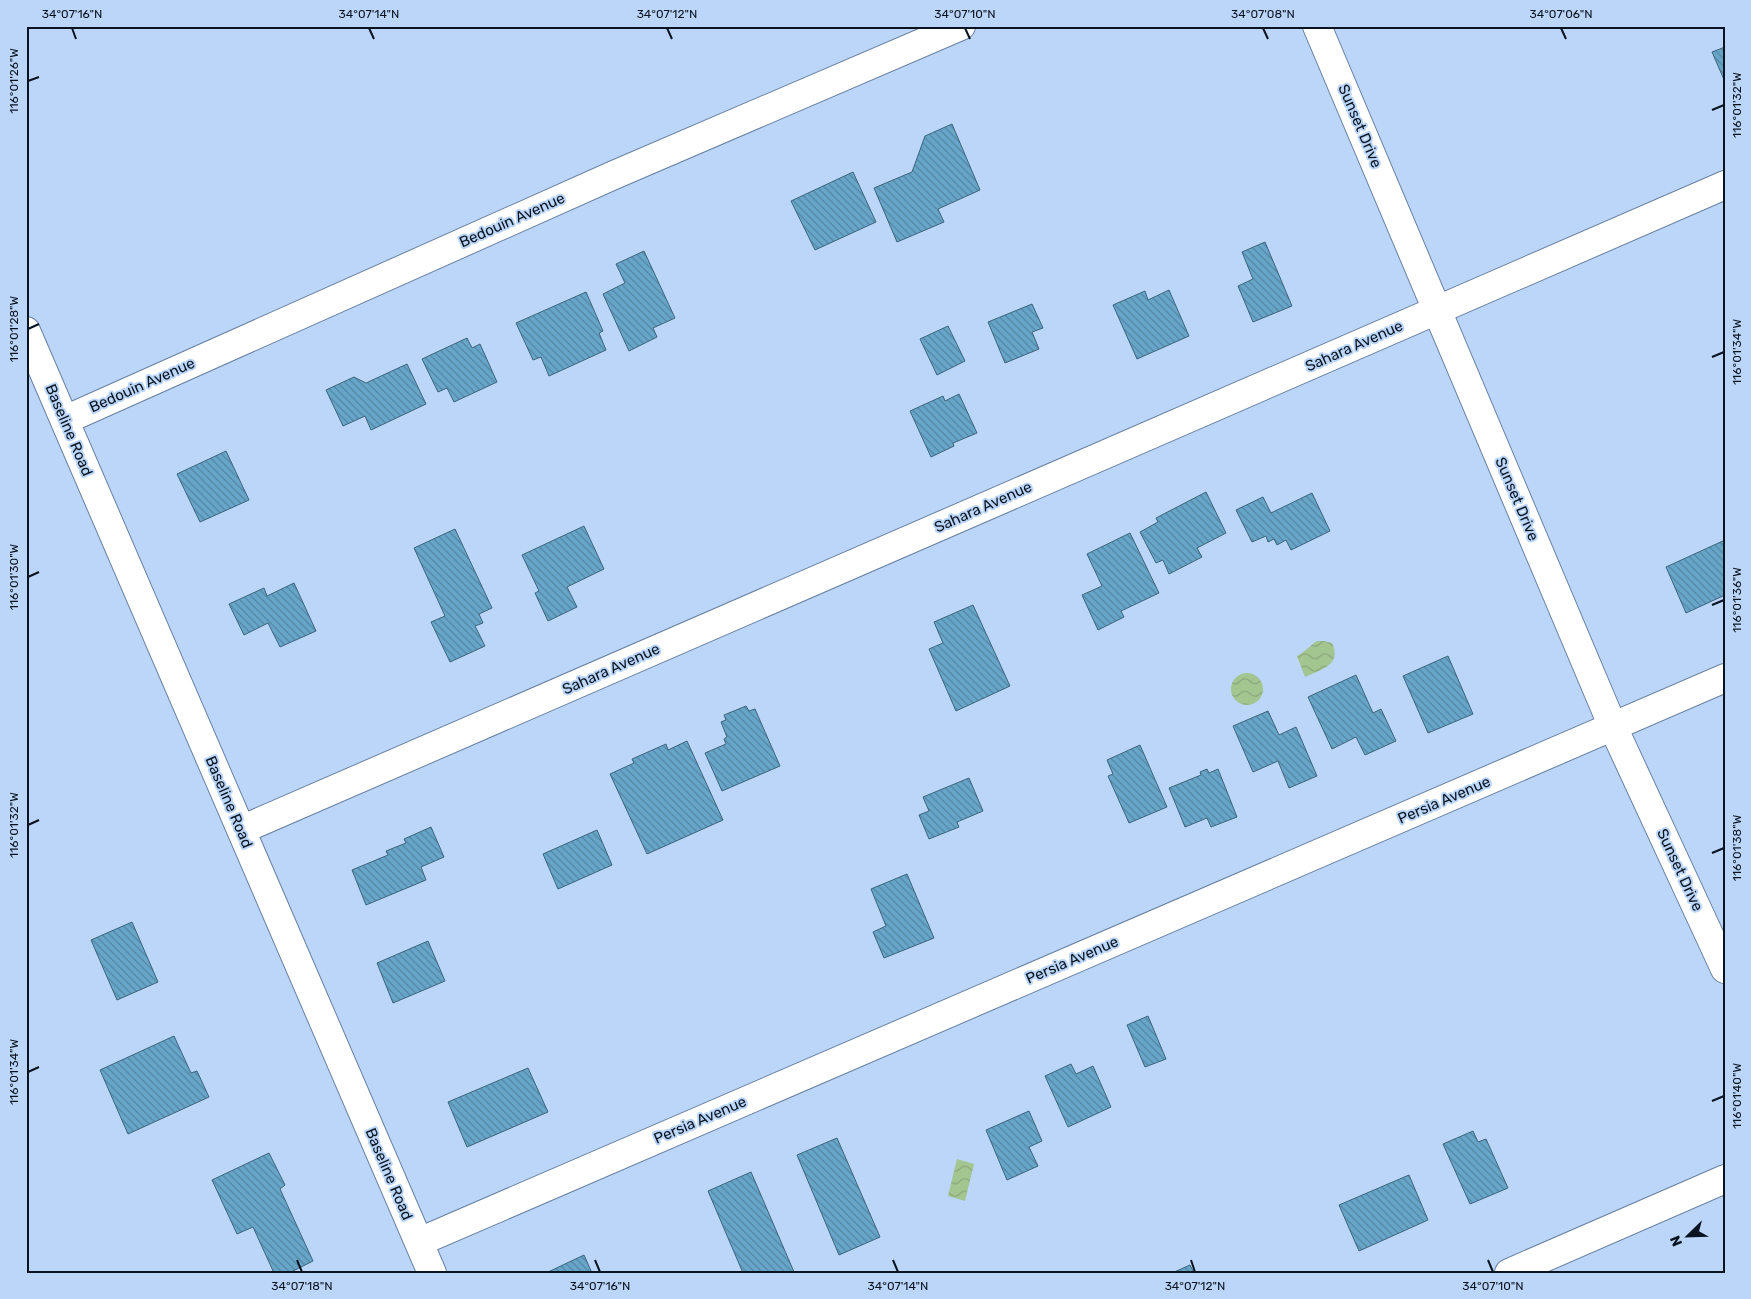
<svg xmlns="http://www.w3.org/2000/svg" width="1751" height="1299" viewBox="0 0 1751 1299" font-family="Rubik,sans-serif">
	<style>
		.water { fill: url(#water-waves) }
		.building { fill: url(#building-back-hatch); stroke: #3d647b }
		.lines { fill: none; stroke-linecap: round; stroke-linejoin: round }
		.street-casing { stroke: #6881a1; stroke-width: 30 }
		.street { stroke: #fff; stroke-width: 28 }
		.ticks { fill: none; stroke: #0a1420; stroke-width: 2 }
		.labels { text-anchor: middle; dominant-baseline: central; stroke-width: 4; stroke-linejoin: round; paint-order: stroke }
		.street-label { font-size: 15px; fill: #0a1420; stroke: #bbd6f9 }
		.neatline { fill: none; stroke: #0a1420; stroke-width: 2 }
		.ticks-label { font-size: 12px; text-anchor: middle; fill: #0a1420 }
	</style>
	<defs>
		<pattern id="water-waves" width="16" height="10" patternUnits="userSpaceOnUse" patternTransform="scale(1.25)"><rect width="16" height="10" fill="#a3c58f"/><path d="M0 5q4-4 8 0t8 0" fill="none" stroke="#8ba87b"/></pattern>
		<pattern id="building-back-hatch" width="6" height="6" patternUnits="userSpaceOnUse" patternTransform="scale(1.25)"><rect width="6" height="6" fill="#67a6c9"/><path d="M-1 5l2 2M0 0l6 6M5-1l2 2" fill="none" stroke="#5386a3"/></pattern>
	</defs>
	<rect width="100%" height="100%" fill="#bbd6f9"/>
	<path class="water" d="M 1317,641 L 1324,641 L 1332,643 C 1342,665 1322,669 1305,677 L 1297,656 C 1305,652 1309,646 1317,641 Z
		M1231 689a16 16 0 1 1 32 0a16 16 0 1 1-32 0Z
		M 957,1159 L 974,1164 L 965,1201 L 948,1196 Z"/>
	<path class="building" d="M 1725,47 L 1725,82 L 1712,52 Z
		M 952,124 L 980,190 L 938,209 L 944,222 L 897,242 L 874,188 L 912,172 L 925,136 Z
		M 853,172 L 876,222 L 815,250 L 791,201 Z
		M 1265,242 L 1292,306 L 1253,322 L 1238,286 L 1253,279 L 1242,252 Z
		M 644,251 L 675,318 L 653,328 L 657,337 L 629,351 L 603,294 L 625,283 L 616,264 Z
		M 1169,290 L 1189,336 L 1137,359 L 1113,305 L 1145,291 L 1148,300 Z
		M 586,292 L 603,331 L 599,333 L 606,350 L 549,376 L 541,357 L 533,360 L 516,323 Z
		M 1032,304 L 1043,328 L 1032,332 L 1039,349 L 1005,363 L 988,322 Z
		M 948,326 L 965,361 L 937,375 L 920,339 Z
		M 467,338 L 472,348 L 480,344 L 497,382 L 454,402 L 447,388 L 438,392 L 422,359 Z
		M 407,364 L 426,404 L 371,430 L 365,416 L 343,426 L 326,390 L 354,377 L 366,383 Z
		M 959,394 L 977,433 L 953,443 L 954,446 L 931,457 L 910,411 L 943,396 L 945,401 Z
		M 226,451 L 249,500 L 200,522 L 177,474 Z
		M 1206,492 L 1226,533 L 1197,548 L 1202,557 L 1169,574 L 1163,560 L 1156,563 L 1140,532 L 1158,522 L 1156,518 Z
		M 1312,493 L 1330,531 L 1291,550 L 1286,540 L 1277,545 L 1274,539 L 1268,542 L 1266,536 L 1252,542 L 1236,510 L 1263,497 L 1271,513 Z
		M 584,526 L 604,569 L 567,587 L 577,607 L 548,621 L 535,593 L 539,591 L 522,555 Z
		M 455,529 L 492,608 L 479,614 L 483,623 L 475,626 L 485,646 L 450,662 L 431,622 L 445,616 L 414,548 Z
		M 1130,533 L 1159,593 L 1121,611 L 1124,617 L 1098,630 L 1082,595 L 1102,586 L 1087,554 Z
		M 1725,540 L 1725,595 L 1686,613 L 1666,567 Z
		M 294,583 L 316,631 L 280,647 L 268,623 L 244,635 L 229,604 L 264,588 L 267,596 Z
		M 973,605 L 1010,686 L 956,711 L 929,649 L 943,643 L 934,622 Z
		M 1448,656 L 1473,714 L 1428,733 L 1403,676 Z
		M 1356,675 L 1373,713 L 1381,709 L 1396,741 L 1365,755 L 1356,737 L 1332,749 L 1308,697 Z
		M 746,706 L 749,711 L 755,709 L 780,766 L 722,791 L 705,753 L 726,744 L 724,739 L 727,737 L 721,722 L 726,720 L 724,715 Z
		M 1268,711 L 1279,735 L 1296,727 L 1317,776 L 1289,788 L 1278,761 L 1253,772 L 1233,726 Z
		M 687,741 L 723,820 L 647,854 L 610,774 L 634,763 L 632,759 L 666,744 L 668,750 Z
		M 1140,745 L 1167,807 L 1129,823 L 1108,776 L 1113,774 L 1107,760 Z
		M 1207,769 L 1209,773 L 1218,769 L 1237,817 L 1211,827 L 1207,818 L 1185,827 L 1169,788 L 1201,775 L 1200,772 Z
		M 969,778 L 983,811 L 957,822 L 959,827 L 929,839 L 919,815 L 929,811 L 923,797 Z
		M 431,827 L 444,857 L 421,867 L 426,880 L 366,905 L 352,870 L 388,855 L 386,851 L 406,843 L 404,839 Z
		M 597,830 L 612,865 L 558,889 L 543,854 Z
		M 907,874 L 934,938 L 884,958 L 873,932 L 886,926 L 871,889 Z
		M 132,922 L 158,982 L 117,1000 L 91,940 Z
		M 428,941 L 445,981 L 393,1003 L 377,963 Z
		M 1148,1016 L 1166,1059 L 1145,1067 L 1127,1025 Z
		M 174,1036 L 191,1073 L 197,1071 L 209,1097 L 128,1134 L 100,1070 Z
		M 1071,1064 L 1076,1074 L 1093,1066 L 1111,1107 L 1068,1127 L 1045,1076 Z
		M 528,1068 L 548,1112 L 467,1147 L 448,1102 Z
		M 1029,1111 L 1042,1141 L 1029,1147 L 1038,1166 L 1007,1180 L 986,1130 Z
		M 1473,1131 L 1478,1142 L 1486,1139 L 1508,1188 L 1470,1204 L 1443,1144 Z
		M 837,1138 L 880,1237 L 839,1255 L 797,1155 Z
		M 269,1153 L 285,1185 L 280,1189 L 313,1261 L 289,1273 L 274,1273 L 253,1227 L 237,1234 L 212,1180 Z
		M 751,1172 L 794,1272 L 793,1273 L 743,1273 L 708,1191 Z
		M 1409,1175 L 1428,1220 L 1359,1251 L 1339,1205 Z
		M 584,1255 L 592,1273 L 546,1273 Z
		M 1190,1265 L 1194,1273 L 1172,1273 Z"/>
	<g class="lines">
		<g class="street-casing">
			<path id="street" d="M 1317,26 L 1613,727 L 1725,969
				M 26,331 L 432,1273
				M 65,420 L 614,175 L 961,26
				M 241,830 L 1725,185
				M 419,1242 L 1725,678
				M 1509,1273 L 1725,1179"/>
		</g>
		<use href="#street" class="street"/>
	</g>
	<path class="ticks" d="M 72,28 L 76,39M 369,28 L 374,39M 667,28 L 672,39M 965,28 L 970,39M 1263,28 L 1268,39M 1561,28 L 1566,39M 28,81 L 39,77M 1712,110 L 1724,105M 28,329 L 39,324M 1712,357 L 1724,352M 28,577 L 39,572M 1712,605 L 1724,600M 28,825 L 39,820M 1712,853 L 1724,848M 28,1072 L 39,1067M 1712,1101 L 1724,1096M 297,1260 L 302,1272M 595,1260 L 600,1272M 893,1260 L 898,1272M 1191,1260 L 1195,1272M 1488,1260 L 1493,1272"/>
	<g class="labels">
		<g class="street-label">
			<text transform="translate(1360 126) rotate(67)">Sunset Drive</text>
			<text transform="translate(512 220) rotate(-24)">Bedouin Avenue</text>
			<text transform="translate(1354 346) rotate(-24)">Sahara Avenue</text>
			<text transform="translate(142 385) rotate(-24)">Bedouin Avenue</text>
			<text transform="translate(69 430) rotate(67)">Baseline Road</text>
			<text transform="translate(1517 499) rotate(67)">Sunset Drive</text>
			<text transform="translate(983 507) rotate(-24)">Sahara Avenue</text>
			<text transform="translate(611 669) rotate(-24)">Sahara Avenue</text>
			<text transform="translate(1444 800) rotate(-23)">Persia Avenue</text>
			<text transform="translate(229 802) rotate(67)">Baseline Road</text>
			<text transform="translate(1680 870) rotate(65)">Sunset Drive</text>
			<text transform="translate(1072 960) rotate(-23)">Persia Avenue</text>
			<text transform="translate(700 1120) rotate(-23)">Persia Avenue</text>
			<text transform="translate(389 1174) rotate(67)">Baseline Road</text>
		</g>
	</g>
	<rect width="1751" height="1299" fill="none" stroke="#bbd6f9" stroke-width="55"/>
	<g transform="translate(1688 1236) rotate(247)" stroke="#bbd6f9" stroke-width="4" paint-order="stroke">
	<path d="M0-4L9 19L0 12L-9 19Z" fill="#0a1420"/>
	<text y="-8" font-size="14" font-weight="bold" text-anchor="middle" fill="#0a1420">N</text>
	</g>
	<rect x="28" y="28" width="1696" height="1244" class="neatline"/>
	<g class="ticks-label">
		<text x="72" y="18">34°07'16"N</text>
		<text x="369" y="18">34°07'14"N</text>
		<text x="667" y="18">34°07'12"N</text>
		<text x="965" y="18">34°07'10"N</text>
		<text x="1263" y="18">34°07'08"N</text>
		<text x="1561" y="18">34°07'06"N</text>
		<text transform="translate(14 81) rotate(-90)" y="4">116°01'26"W</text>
		<text transform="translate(1737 105) rotate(-90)" y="4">116°01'32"W</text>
		<text transform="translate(14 329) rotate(-90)" y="4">116°01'28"W</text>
		<text transform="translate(1737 352) rotate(-90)" y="4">116°01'34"W</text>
		<text transform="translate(14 577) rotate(-90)" y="4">116°01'30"W</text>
		<text transform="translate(1737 600) rotate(-90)" y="4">116°01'36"W</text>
		<text transform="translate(14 825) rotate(-90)" y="4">116°01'32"W</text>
		<text transform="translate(1737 848) rotate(-90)" y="4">116°01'38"W</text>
		<text transform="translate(14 1072) rotate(-90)" y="4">116°01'34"W</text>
		<text transform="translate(1737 1096) rotate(-90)" y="4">116°01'40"W</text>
		<text x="302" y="1290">34°07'18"N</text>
		<text x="600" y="1290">34°07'16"N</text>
		<text x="898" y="1290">34°07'14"N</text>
		<text x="1195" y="1290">34°07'12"N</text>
		<text x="1493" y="1290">34°07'10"N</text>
	</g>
</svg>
